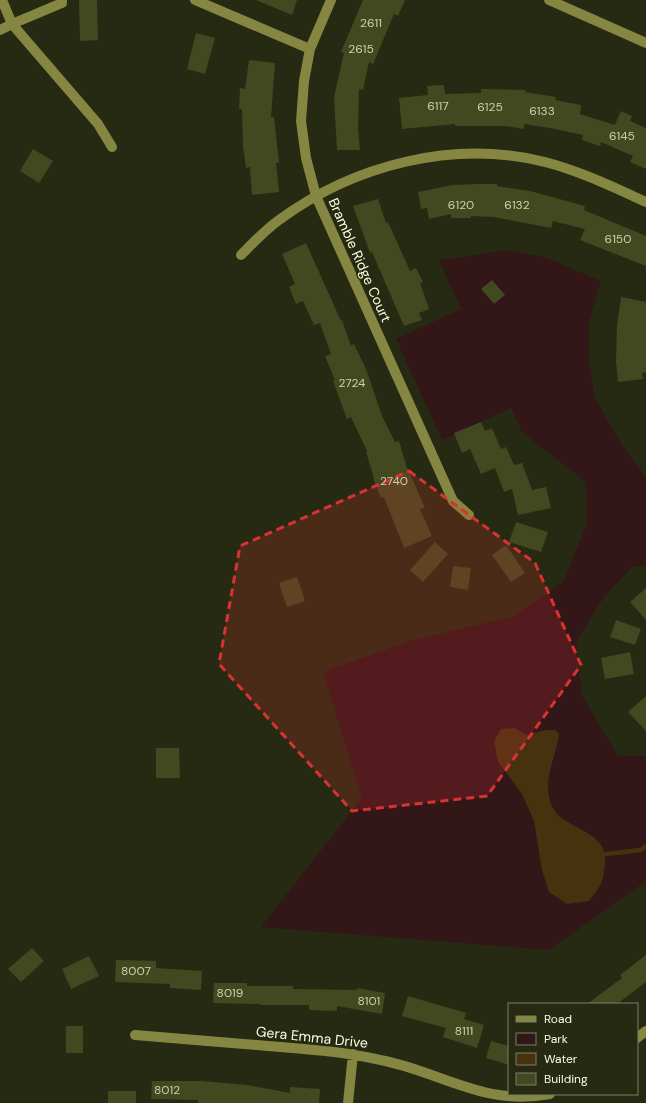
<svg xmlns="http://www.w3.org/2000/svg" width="646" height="1103" viewBox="0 0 646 1103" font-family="'DM Sans',sans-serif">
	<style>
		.green { fill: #331618 }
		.water { fill: #47310f }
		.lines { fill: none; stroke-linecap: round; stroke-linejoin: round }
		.stream { stroke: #47310f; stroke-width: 4.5 }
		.building { fill: #424920 }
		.minor { stroke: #858641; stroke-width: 10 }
		.marked { fill: #d83331; fill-opacity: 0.2; stroke: #d83331; stroke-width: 3; stroke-dasharray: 8 5; stroke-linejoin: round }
		.labels { text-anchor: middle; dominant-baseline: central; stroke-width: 3; stroke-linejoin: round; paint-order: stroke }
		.number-label { font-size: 12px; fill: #ccd0ae }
		.street-label { font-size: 14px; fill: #fafddd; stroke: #262a12 }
	</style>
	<rect width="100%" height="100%" fill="#262a12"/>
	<path class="green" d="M 509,250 L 547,258 L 601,281 L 589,321 L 589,360 L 595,398 L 618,439 L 646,478 L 646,565 L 632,567 L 604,597 L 576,642 L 582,696 L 618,756 L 646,756 L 646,881 L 549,950 L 261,927 L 362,798 L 323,672 L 410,641 L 514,616 L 564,581 L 587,523 L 586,482 L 522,432 L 511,408 L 442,440 L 396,339 L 461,309 L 439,260 Z"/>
	<path class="water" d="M 515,728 L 526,735 L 547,730 L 555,730 L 559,734 C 556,758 541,781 552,806 C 562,830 608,829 605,862 C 603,884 602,884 589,901 L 567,904 L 549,892 L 542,870 L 534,821 L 522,794 L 498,762 L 494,741 L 501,729 Z"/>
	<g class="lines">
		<path class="stream" d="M 606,854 L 641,850 L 646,846"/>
	</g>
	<path class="building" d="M 79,0 L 97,0 L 98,40 L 80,41 Z
		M 256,0 L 297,0 L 292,15 Z
		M 363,0 L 405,0 L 398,16 L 394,14 L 373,64 L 369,62 L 363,90 L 359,89 L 358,129 L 360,150 L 337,150 L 334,97 L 344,53 L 341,52 Z
		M 196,33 L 215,38 L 205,74 L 187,69 Z
		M 249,60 L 275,63 L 271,117 L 274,117 L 279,163 L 276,163 L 279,192 L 252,195 L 250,167 L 246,168 L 243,146 L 242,109 L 239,109 L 240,88 L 245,89 Z
		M 444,85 L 445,94 L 481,93 L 481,89 L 526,90 L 525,92 L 556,97 L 555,100 L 581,105 L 580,114 L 615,125 L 621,111 L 632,116 L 630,121 L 646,128 L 646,169 L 630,162 L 633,156 L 601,142 L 600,146 L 582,140 L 583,135 L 550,128 L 524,124 L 524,129 L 506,126 L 455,126 L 455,124 L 402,129 L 399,98 L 428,95 L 427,86 Z
		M 33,149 L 53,161 L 39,183 L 20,171 Z
		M 479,184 L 497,184 L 497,186 L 530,191 L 585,206 L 584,210 L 646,236 L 646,266 L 580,240 L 585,229 L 553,221 L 551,228 L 494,217 L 471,216 L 471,218 L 451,218 L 451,214 L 429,219 L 427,208 L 421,209 L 418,192 L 453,185 Z
		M 378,199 L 386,223 L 388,222 L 410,271 L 416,268 L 423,282 L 420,283 L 429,309 L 419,313 L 422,320 L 404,326 L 372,252 L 370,253 L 353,206 Z
		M 306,243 L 341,321 L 342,320 L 351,346 L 354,344 L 366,369 L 382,416 L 395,442 L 399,441 L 406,465 L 425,508 L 420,509 L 432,536 L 404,548 L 384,497 L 381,498 L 373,478 L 374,478 L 366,452 L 367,451 L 351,417 L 347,419 L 333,381 L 335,380 L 325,356 L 331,354 L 320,323 L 314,325 L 303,301 L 296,304 L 289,287 L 295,284 L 282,254 Z
		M 492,280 L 505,295 L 494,304 L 481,289 Z
		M 621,297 L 646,302 L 646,372 L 642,373 L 643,379 L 618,382 L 616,361 L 617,326 Z
		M 481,422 L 485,431 L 492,428 L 501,449 L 506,447 L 514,465 L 522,463 L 532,490 L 546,487 L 551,508 L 518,515 L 512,489 L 504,492 L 495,468 L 481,474 L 470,449 L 462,453 L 454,433 Z
		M 516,522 L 548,532 L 541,552 L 509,542 Z
		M 435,542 L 448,554 L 423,582 L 410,570 Z
		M 506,545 L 525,573 L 511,582 L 492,555 Z
		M 453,566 L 471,568 L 468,590 L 450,587 Z
		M 297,577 L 305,601 L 287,607 L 279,583 Z
		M 646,588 L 646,620 L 630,602 Z
		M 616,620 L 641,629 L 635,645 L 610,637 Z
		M 630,652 L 634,674 L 605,679 L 601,658 Z
		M 646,696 L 646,731 L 628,712 Z
		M 156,748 L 179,748 L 180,778 L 156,778 Z
		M 32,948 L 44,961 L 21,982 L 8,969 Z
		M 646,955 L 646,982 L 617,1004 L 587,1004 L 622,978 L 620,975 Z
		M 89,956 L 99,976 L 71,989 L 62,969 Z
		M 116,960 L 156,961 L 156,968 L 202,971 L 201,990 L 170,988 L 170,984 L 115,982 Z
		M 214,983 L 247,983 L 247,986 L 293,986 L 293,989 L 357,990 L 357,988 L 385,993 L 382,1014 L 337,1006 L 337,1011 L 309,1010 L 309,1005 L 260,1005 L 260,1004 L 213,1003 Z
		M 408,996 L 466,1013 L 464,1019 L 484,1025 L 477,1048 L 443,1037 L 446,1028 L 402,1016 Z
		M 66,1026 L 83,1026 L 83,1053 L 66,1053 Z
		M 491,1041 L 509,1046 L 509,1065 L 486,1058 Z
		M 152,1081 L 201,1081 L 247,1085 L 290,1093 L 290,1087 L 320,1089 L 319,1103 L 198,1103 L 198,1100 L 151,1099 Z
		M 108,1091 L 136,1091 L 136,1103 L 108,1103 Z"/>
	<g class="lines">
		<path class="minor" d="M 2,0 L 12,24 L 62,3 L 62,0
			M 195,0 L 310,49
			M 331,0 L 310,49 L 304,81 L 301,121 L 306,158 L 316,196 L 453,501 L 469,515
			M 549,0 L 646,43
			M 0,30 L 12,24 L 98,124 L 112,147
			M 241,255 C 253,243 265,230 279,220 C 354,165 453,139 545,162 C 580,171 613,187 646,202
			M 135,1035 C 179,1039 224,1042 268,1046 C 321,1050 373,1054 423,1072 C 468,1088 501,1103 550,1094
			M 637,1038 L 646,1031
			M 348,1103 L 353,1054"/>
	</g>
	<path class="marked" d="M 409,471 L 535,563 L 581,665 L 487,796 L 352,811 L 219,664 L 240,546 Z"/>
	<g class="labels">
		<g class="number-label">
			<text x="371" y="23">2611</text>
			<text x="361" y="49">2615</text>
			<text x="438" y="106">6117</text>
			<text x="490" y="107">6125</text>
			<text x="542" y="111">6133</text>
			<text x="622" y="136">6145</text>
			<text x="461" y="205">6120</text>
			<text x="517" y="205">6132</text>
			<text x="618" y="239">6150</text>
			<text x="352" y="383">2724</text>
			<text x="394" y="481">2740</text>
			<text x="136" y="971">8007</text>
			<text x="230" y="993">8019</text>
			<text x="369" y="1001">8101</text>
			<text x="464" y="1031">8111</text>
			<text x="167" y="1090">8012</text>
		</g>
		<g class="street-label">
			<text transform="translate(360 260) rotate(66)">Bramble Ridge Court</text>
			<text transform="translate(312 1037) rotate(6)">Gera Emma Drive</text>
		</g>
	</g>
	<rect x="508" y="1003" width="130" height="92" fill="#262a12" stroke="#7b7e63"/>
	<rect x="516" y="1016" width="20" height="6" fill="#858641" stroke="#7b7e63"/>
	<text x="544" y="1023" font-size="12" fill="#fafddd">Road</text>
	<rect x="516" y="1033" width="20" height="12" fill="#331618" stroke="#7b7e63"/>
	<text x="544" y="1043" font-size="12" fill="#fafddd">Park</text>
	<rect x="516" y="1053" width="20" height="12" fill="#47310f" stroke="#7b7e63"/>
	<text x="544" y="1063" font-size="12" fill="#fafddd">Water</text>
	<rect x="516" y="1073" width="20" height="12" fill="#424920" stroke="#7b7e63"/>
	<text x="544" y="1083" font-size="12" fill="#fafddd">Building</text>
</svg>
